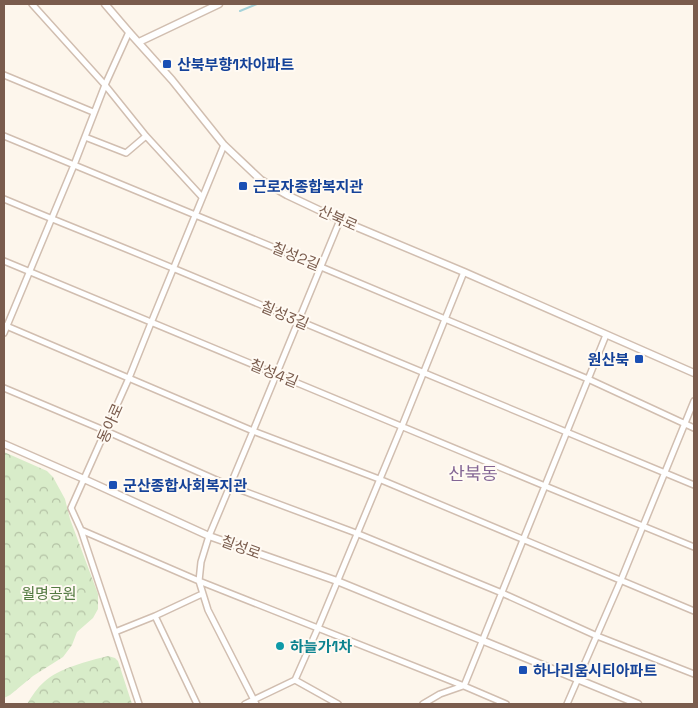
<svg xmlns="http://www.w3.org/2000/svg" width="698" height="708" viewBox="0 0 698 708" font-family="'Space Grotesk','Noto Sans KR',sans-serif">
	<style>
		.forest { fill: url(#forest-crowns) }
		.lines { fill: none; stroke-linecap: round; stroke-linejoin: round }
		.stream { stroke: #a5d3da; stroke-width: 2 }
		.minor-casing { stroke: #d1beb0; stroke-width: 8 }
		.tertiary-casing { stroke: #d1beb0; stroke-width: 9 }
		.minor { stroke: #fff; stroke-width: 5 }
		.tertiary { stroke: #fff; stroke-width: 6 }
		.transit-dot { fill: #1a4fb4; stroke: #fffaf3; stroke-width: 2 }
		.culture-dot { fill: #0f9aa8; stroke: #fffaf3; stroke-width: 2 }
		.labels { text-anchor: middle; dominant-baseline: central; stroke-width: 4; stroke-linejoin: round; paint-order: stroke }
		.transit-label { font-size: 15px; font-weight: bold; fill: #164399; stroke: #fffaf3; text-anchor: start }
		.street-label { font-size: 15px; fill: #7a5c4d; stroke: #fffaf3 }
		.park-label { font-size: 15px; fill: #537a41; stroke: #fffaf3 }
		.culture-label { font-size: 15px; font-weight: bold; fill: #0d838f; stroke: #fffaf3; text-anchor: start }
		.quarter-label { font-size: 18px; fill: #846695; stroke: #fffaf3 }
	</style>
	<defs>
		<pattern id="forest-crowns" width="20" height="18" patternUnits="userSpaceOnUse" patternTransform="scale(1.25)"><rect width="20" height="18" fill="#d8ecc9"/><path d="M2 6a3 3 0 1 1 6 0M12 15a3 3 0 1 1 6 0" fill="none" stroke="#b4c2a5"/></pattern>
	</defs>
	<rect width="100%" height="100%" fill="#fdf6ec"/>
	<path class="forest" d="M 4,452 L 47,471 L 53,477 L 65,499 L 70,519 L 98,594 L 98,609 L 93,618 L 77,632 L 72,645 L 63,657 L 33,676 L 10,695 L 4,698 Z
		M 108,656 L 115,658 L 118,661 L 132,704 L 27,704 C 32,696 37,688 44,682 C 59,668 88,661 108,656 Z"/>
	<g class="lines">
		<path class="stream" d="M 240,11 L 257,4"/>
		<g class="minor-casing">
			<path id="minor" d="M 32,4 L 105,85 L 146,136 L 202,197
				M 4,75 L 93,112
				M 4,136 L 321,267 L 588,379 L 694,428
				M 85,137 L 126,153 L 146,136
				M 4,199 C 61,223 118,245 175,269 C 348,341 521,414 694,485
				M 4,261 L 545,486 L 694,547
				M 4,325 L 253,431 L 379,479 L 694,611
				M 4,333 L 74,165 L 105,85 L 129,32
				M 4,388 L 106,431 L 230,486 L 356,533 L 502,593 L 597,636 L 694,674
				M 81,530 L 199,581 L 464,686 L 506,704
				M 155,616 L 197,704
				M 115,632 L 155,616 L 202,594
				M 295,680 L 338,704
				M 464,686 L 606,335
				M 139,704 L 81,530 L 71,508 L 129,378 L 151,323 L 224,145
				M 245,704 L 295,680 L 318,628 L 402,426 L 464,272
				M 256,704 L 208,610 L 199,581 L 201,562 L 209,536 L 253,431 L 340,220
				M 423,704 L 440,694 L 463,686
				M 567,704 L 621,580 L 694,401"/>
		</g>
		<g class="tertiary-casing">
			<path id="tertiary" d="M 105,4 L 129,32 L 172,80 L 224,145 L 261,180 L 287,195 L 340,220 L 464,272 L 694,373
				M 139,42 L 219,4
				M 4,444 L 84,479 L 209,536 L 337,581 L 638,704"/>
		</g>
		<use href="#minor" class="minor"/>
		<use href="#tertiary" class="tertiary"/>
	</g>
	<g class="transit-dot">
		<rect x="162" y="59" width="10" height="10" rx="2.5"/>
		<rect x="238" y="181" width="10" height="10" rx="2.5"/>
		<rect x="634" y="354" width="10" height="10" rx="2.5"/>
		<rect x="108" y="480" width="10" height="10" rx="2.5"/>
		<rect x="518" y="665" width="10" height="10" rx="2.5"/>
	</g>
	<circle class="culture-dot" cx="280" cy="646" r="5"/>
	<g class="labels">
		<g class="transit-label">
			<text x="177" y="64">산북부향1차아파트</text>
			<text x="253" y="186">근로자종합복지관</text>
			<text x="629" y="359" text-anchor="end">원산북</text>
			<text x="123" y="485">군산종합사회복지관</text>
			<text x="533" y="670">하나리움시티아파트</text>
		</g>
		<g class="street-label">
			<text transform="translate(338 218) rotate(24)">산북로</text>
			<text transform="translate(296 256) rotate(22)">칠성2길</text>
			<text transform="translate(285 315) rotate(23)">칠성3길</text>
			<text transform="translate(274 373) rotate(22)">칠성4길</text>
			<text transform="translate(110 423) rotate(-66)">동아로</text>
			<text transform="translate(241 547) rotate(20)">칠성로</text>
		</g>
		<g class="park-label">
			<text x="49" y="593">월명공원</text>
		</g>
		<g class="culture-label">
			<text x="290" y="646">하늘가1차</text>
		</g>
		<g class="quarter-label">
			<text x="473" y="473">산북동</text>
		</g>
	</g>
	<rect width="698" height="708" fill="none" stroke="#7a5c4d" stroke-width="10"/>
</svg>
